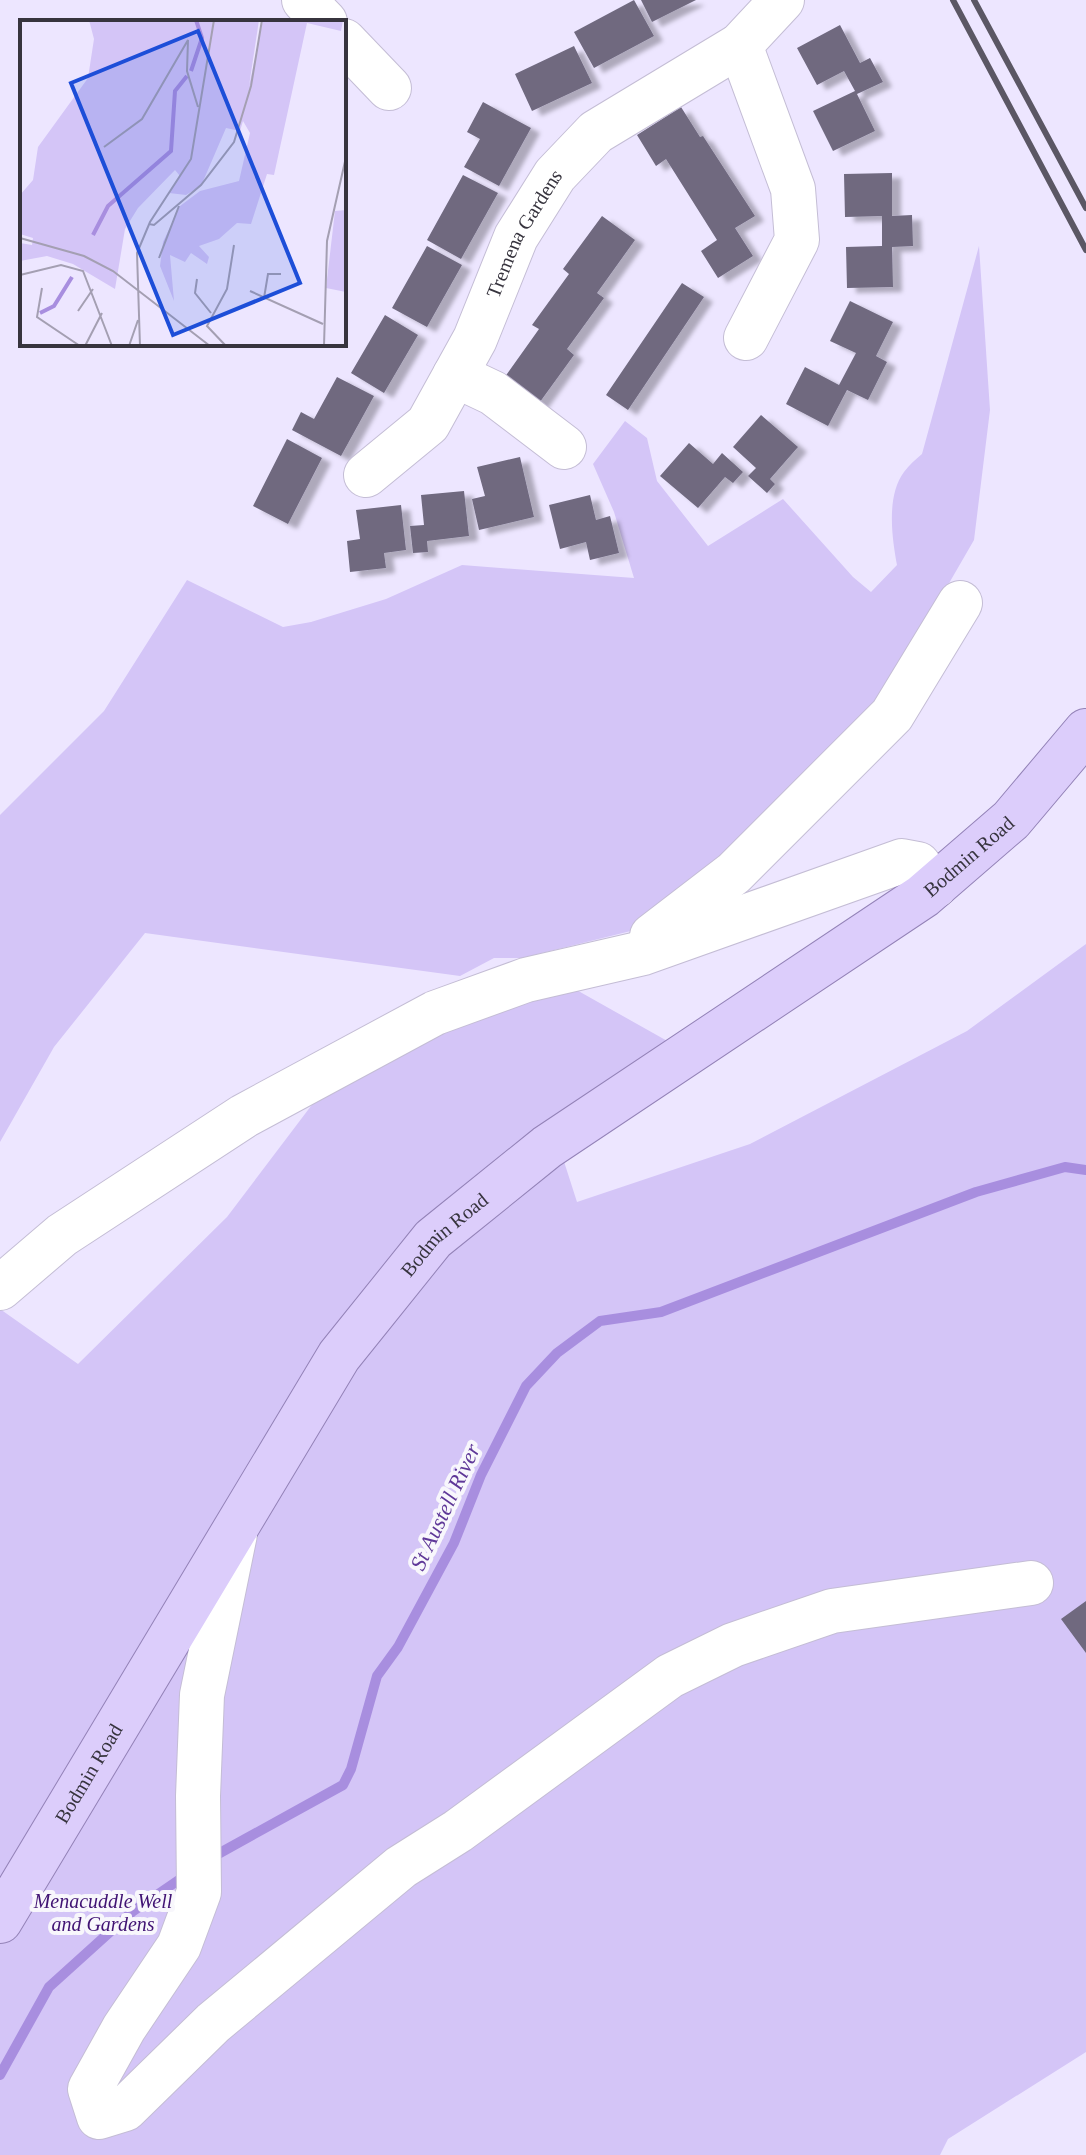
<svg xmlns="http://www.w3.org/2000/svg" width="1086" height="2155" viewBox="0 0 1086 2155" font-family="Georgia,serif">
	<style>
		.green { fill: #d4c5f7 }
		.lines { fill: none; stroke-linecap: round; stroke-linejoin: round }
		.stream { stroke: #a88edf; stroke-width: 10 }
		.building { fill: #6f697f; filter: url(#shadow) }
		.minor-casing { stroke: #c4bdd5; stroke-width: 46 }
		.major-casing { stroke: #9382b7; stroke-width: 46 }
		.minor { stroke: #fff; stroke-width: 44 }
		.major { stroke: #dccdfb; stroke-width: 44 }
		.rail { stroke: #5b5764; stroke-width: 6 }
		.labels { text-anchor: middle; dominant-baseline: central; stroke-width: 8; stroke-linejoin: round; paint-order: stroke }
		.street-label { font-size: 20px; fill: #37343e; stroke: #f8f7fc }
		.park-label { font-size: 20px; font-style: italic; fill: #401373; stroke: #f8f7fc }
		.water-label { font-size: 22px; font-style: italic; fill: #5f3898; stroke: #f8f7fc }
		.inset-river { fill: none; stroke: #a88edf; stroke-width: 4 }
		.inset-road { fill: none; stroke: #a49fb2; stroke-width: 2 }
		.view { fill: #1d4ed8; fill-opacity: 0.15; stroke: #1d4ed8; stroke-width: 4 }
		.inset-edge { fill: none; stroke: #37343e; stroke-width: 4 }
	</style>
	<defs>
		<filter id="shadow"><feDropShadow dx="9" dy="5" stdDeviation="2" flood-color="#0004"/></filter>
	</defs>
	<rect width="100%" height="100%" fill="#ede6ff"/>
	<path class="green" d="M 979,246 L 990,410 L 974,540 L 911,649 L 881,706 L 651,926 L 522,958 L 494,958 L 460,976 L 145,933 L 54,1047 L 0,1142 L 0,815 L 104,711 L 187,580 L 283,627 L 311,622 L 386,599 L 462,565 L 634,578 L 614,512 L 593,464 L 625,421 L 647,438 L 657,481 L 708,546 L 783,499 L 853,577 L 871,592 L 897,565 C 892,538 886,496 904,472 C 909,465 916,459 922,454 Z
		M 1086,944 L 1086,2052 L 948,2139 L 940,2155 L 0,2155 L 0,1309 L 78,1364 L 227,1217 L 311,1106 L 438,1005 L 573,988 L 694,1056 L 559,1146 L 577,1202 L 750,1144 L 967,1031 Z"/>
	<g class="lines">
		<path class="stream" d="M 209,1859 L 343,1785 L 351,1769 L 377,1676 L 398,1647 L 454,1543 L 481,1475 L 526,1386 L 557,1353 L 600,1321 L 661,1312 L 976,1192 L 1065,1167 L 1086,1170
			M 0,2075 L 49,1987 L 132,1912 L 186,1875"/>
	</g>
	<path class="building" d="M 634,0 L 654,36 L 594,68 L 574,32 Z
		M 641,0 L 696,0 L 652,22 Z
		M 840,25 L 860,63 L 870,58 L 883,82 L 857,94 L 875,131 L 833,151 L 813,111 L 855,91 L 844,71 L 817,85 L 797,48 Z
		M 574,46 L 592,83 L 532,111 L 515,74 Z
		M 483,102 L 531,128 L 499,186 L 464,167 L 480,139 L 467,132 Z
		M 681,107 L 700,137 L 703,136 L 755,216 L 735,228 L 753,256 L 718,278 L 701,251 L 717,240 L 666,159 L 656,166 L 637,135 Z
		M 892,173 L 892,216 L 912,215 L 913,246 L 892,247 L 893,287 L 847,288 L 846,247 L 882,246 L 882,216 L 845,217 L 844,174 Z
		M 463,175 L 498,193 L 461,259 L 427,240 Z
		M 602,216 L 635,240 L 597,293 L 604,298 L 567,349 L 574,355 L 537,406 L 502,381 L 539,329 L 532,325 L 569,274 L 563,269 Z
		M 427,246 L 462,265 L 427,327 L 392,308 Z
		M 682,283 L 704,297 L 628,410 L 606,395 Z
		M 850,301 L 893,322 L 876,356 L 887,362 L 868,400 L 847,390 L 828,426 L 786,404 L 805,367 L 839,385 L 856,353 L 830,341 Z
		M 385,315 L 418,335 L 384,393 L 351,373 Z
		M 337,377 L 374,396 L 341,456 L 292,430 L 301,412 L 314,419 Z
		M 761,415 L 798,447 L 770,479 L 775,484 L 767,493 L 748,476 L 756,468 L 733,447 Z
		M 287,439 L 322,458 L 288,524 L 253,506 Z
		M 689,443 L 713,464 L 722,453 L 743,472 L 733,483 L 725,477 L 698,508 L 660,476 Z
		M 520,457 L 534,517 L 479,530 L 472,499 L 485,496 L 477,467 Z
		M 464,491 L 469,536 L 427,541 L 428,552 L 413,553 L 410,526 L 424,525 L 421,495 Z
		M 590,495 L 596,520 L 610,516 L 619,553 L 590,560 L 586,542 L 560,549 L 549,505 Z
		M 401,505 L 406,550 L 384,553 L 386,568 L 350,572 L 347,541 L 360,539 L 356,510 Z
		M 1086,1601 L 1086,1653 L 1061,1619 Z"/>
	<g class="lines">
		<g class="minor-casing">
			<g id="minor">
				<path d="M 304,0 L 325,22"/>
				<path d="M 344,41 L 389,88"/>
				<path d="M 740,45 L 793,189 L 797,240 L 746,338"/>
				<path d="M 455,375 L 493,393 L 564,447"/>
				<path id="s1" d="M 366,475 L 428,424 L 475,339 L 516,237 L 555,175 L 596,132 L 740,45 L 782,0"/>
				<path d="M 652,936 L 734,873 L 892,715 L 960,603"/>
				<path d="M 0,1288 L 62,1235 L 244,1116 L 435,1013 L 526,980 L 643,953 L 902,861 L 918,864 L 935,886"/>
				<path d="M 235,1534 L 202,1695 L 198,1796 L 199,1892 L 179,1946 L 124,2028 L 90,2089 L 99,2117 L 125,2109 L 213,2023 L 401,1867 L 458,1831 L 670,1676 L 733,1645 L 832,1611 L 1031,1583"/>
			</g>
		</g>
		<g class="major-casing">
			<g id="major">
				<path id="s2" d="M 0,1921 L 339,1356 L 433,1239 L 547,1147 L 923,896 L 1011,820 L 1086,731"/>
			</g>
		</g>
		<use href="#minor" class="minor"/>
		<use href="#major" class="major"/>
		<path class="rail" d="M 953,0 L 1086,250
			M 974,0 L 1086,208"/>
	</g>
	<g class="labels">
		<g class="street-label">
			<text stroke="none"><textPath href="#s1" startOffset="294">Tremena Gardens</textPath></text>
			<text stroke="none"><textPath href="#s2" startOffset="1468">Bodmin Road</textPath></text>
			<text stroke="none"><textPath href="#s2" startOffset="820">Bodmin Road</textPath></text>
			<text stroke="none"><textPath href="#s2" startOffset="172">Bodmin Road</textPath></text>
		</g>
		<g class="park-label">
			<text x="103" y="1901">Menacuddle Well<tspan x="103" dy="23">and Gardens</tspan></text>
		</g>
		<g class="water-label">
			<text transform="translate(445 1507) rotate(-65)">St Austell River</text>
		</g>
	</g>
	<g transform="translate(20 20)">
		<rect width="326" height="326" fill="#ede6ff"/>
		<path d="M 69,0 L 239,0 L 229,66 L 243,0 L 323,0 L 321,11 L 287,3 L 254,155 L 247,154 L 231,204 L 217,203 L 199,219 L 179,226 L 189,237 L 187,244 L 171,233 L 165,242 L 150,235 L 154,281 L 140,246 L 143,222 L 160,186 L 180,171 L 219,161 L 230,113 L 223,101 L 220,111 L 206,108 L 181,166 L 166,175 L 149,173 L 160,156 L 155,150 L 118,188 L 105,209 L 95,269 L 53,244 L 27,236 L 0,241 L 0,223 L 12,225 L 13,218 L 0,214 L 0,175 L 13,160 L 18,127 L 68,58 L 74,19 ZM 326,190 L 326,272 L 306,268 L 315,191 Z" fill="#d4c5f7"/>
		<path class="inset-river" d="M 171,51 L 182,18 L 176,0M 73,215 L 88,186 L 151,131 L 155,71 L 167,56M 20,293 L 34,286 L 52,257"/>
		<path class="inset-road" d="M 84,127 L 122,99 L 168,20 L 167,51 L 178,87M 129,204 L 134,205 L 181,165 L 214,122 L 231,66 L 242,0M 0,218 L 64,236 L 93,251 L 190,326M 139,238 L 159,186M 0,255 L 41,245 L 63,251 L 92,326M 177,259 L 175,273 L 191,293M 22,268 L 17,297 L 60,326M 230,271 L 303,304M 244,278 L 248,254 L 261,254M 58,291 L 73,269M 65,326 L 82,293M 109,326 L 118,300M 120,326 L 117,233 L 130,202 L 171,139 L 194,0M 206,326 L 187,306 L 207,269 L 214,225M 304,326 L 307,221 L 326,137"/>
		<path class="view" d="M 178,11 L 280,263 L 153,315 L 51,63 Z"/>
		<rect width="326" height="326" class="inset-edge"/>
	</g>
</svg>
